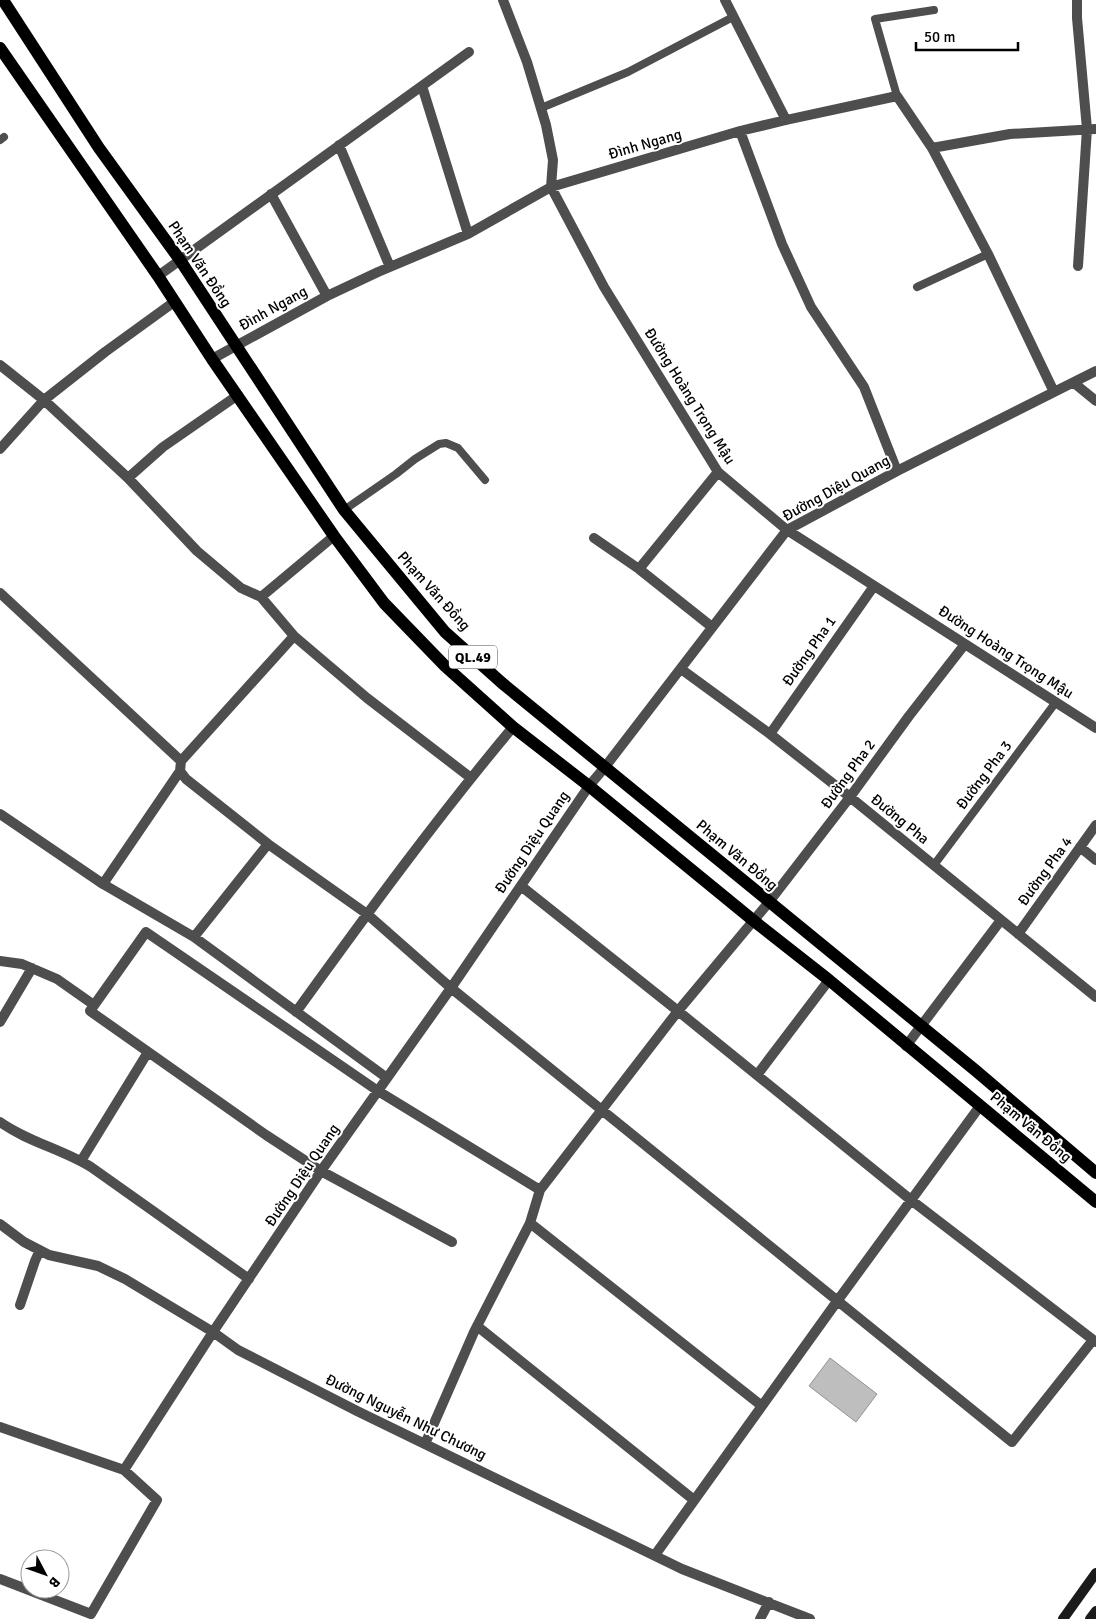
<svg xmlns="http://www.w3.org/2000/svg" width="1096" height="1619" viewBox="0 0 1096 1619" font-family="Signika,sans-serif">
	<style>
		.building { fill: #bebebe; stroke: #929292 }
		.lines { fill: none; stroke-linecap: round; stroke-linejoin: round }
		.lane { stroke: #4e4e4e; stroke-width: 8 }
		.street { stroke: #4e4e4e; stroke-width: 10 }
		.secondary { stroke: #1b1b1b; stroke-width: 10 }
		.primary { stroke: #000; stroke-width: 12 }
		.labels { text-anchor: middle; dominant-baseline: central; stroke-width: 4; stroke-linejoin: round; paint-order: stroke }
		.shield { fill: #fff; stroke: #4c4c4c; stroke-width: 1 }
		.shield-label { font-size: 14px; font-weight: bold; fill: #000 }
		.street-label { font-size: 15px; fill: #000; stroke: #fff }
	</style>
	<rect width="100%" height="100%" fill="#fff"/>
	<path class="building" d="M 830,1358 L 877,1394 L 856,1422 L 809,1386 Z"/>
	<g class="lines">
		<path class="lane" d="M 897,96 L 875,19 L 934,10
			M 541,108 L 628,72 L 733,17
			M 0,140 L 4,137
			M 917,287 L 988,254
			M 344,510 L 396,474 L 415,459 L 439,444 L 446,443 L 458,448 L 485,480
			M 934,865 L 1056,702"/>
		<path class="street" d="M 503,0 L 527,62 L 546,125 L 553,160 L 551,187 L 604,287 L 718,472 L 787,530 L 1096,728
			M 725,0 L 786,120
			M 1077,0 L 1077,18 L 1087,129 L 1078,266
			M 422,86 L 468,234
			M 740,131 L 782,244 L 811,307 L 864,387 L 897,471
			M 339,145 L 390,267
			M 932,148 L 988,254 L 1054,392
			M 271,194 L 327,296
			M 158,276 L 469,52
			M 212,359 L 327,296 L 378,272 L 468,234 L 551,187 L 740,131 L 786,120 L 897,96 L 932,148 L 1010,134 L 1096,129
			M 0,365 L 44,400 L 128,478 L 197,551 L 241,588 L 261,597 L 294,636 L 367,698 L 471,778
			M 1074,383 L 1096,401
			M 0,449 L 44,400 L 105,352 L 174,302
			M 128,478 L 163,447 L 238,395
			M 594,538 L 639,569 L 712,627
			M 639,569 L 718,472
			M 0,593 L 181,761 L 180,771 L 103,884
			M 261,597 L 334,536
			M 681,669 L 770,734 L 850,797 L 1096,997
			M 770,734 L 874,586
			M 181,761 L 294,636
			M 180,771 L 186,779 L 268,844 L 367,914 L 451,988 L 1012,1442 L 1093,1340
			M 0,814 L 103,884 L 194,937 L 387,1078
			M 1080,847 L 1096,860
			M 521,886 L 678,1011 L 911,1200 L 1096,1342
			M 1018,934 L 1096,825
			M 194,937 L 268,844
			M 0,961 L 22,964 L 57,979 L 94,1005
			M 296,1012 C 366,915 436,819 513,727
			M 0,1022 L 32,968
			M 906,1046 L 1001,920
			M 757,1075 L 829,980
			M 0,1122 C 28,1142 62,1149 91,1167 L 249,1279
			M 81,1161 L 148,1052
			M 530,1223 L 762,1406
			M 0,1224 L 24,1242 L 49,1255 L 98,1266 L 125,1279 L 213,1332 L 238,1350 L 357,1411 L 682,1569 L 810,1619
			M 452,1242 L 321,1171 L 266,1135 L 90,1011 L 146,932 L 378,1091 L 540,1190
			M 20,1305 L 35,1261 L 40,1250
			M 477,1326 L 694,1500
			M 0,1427 L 124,1470 L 157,1500 L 91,1614 L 0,1579
			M 425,1444 L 474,1332 L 530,1223 L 540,1190 L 678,1011 L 769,902 L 850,797 L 909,716 L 965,644
			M 124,1470 L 213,1332 L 321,1171 L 451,988 L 589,786 L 605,767 L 787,530 L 897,471 L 1096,371
			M 655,1555 L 838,1300 L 980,1106
			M 760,1619 L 769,1602"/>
		<path class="secondary" d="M 1063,1619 L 1096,1573
			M 1090,1619 L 1096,1611"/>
		<path class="primary" d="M 3,0 L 99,148 L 180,260 L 344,510 L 445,632 L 502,683 L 975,1070 L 1096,1173
			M 0,48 L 158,276 L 212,359 L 334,536 L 384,603 L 445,666 L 513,727 L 589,786 L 754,921 L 829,980 L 1096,1202"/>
	</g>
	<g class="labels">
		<rect class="shield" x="449" y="645.5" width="48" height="23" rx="4"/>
		<g class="shield-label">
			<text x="473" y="657">QL.49</text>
		</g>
		<g class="street-label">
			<text transform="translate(645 144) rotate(-16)">Đình Ngang</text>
			<text transform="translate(200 264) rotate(56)">Phạm Văn Đồng</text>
			<text transform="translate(273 308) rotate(-29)">Đình Ngang</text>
			<text transform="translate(690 396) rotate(58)">Đường Hoàng Trọng Mậu</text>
			<text transform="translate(836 488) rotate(-29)">Đường Diệu Quang</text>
			<text transform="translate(434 591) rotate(48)">Phạm Văn Đồng</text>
			<text transform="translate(809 651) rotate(-55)">Đường Pha 1</text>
			<text transform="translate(1006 652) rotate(33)">Đường Hoàng Trọng Mậu</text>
			<text transform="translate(848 774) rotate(-54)">Đường Pha 2</text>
			<text transform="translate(984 775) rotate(-53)">Đường Pha 3</text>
			<text transform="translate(900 819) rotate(39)">Đường Pha</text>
			<text transform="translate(532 842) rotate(-56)">Đường Diệu Quang</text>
			<text transform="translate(737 855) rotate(40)">Phạm Văn Đồng</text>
			<text transform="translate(1045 871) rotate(-54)">Đường Pha 4</text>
			<text transform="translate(1031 1127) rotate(40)">Phạm Văn Đồng</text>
			<text transform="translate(302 1175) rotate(-56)">Đường Diệu Quang</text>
			<text transform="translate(406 1417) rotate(26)">Đường Nguyễn Như Chương</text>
		</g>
	</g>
	<g transform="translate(45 1574) rotate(131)"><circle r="24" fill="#ffffff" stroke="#999999"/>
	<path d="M0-4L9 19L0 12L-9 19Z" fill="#000000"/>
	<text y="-8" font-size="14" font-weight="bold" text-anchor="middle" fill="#000000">B</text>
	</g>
	<path d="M916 42v8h102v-8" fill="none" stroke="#000000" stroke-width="2.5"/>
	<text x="924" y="42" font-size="15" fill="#000000" stroke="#ffffff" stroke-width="4" paint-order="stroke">50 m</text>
</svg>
